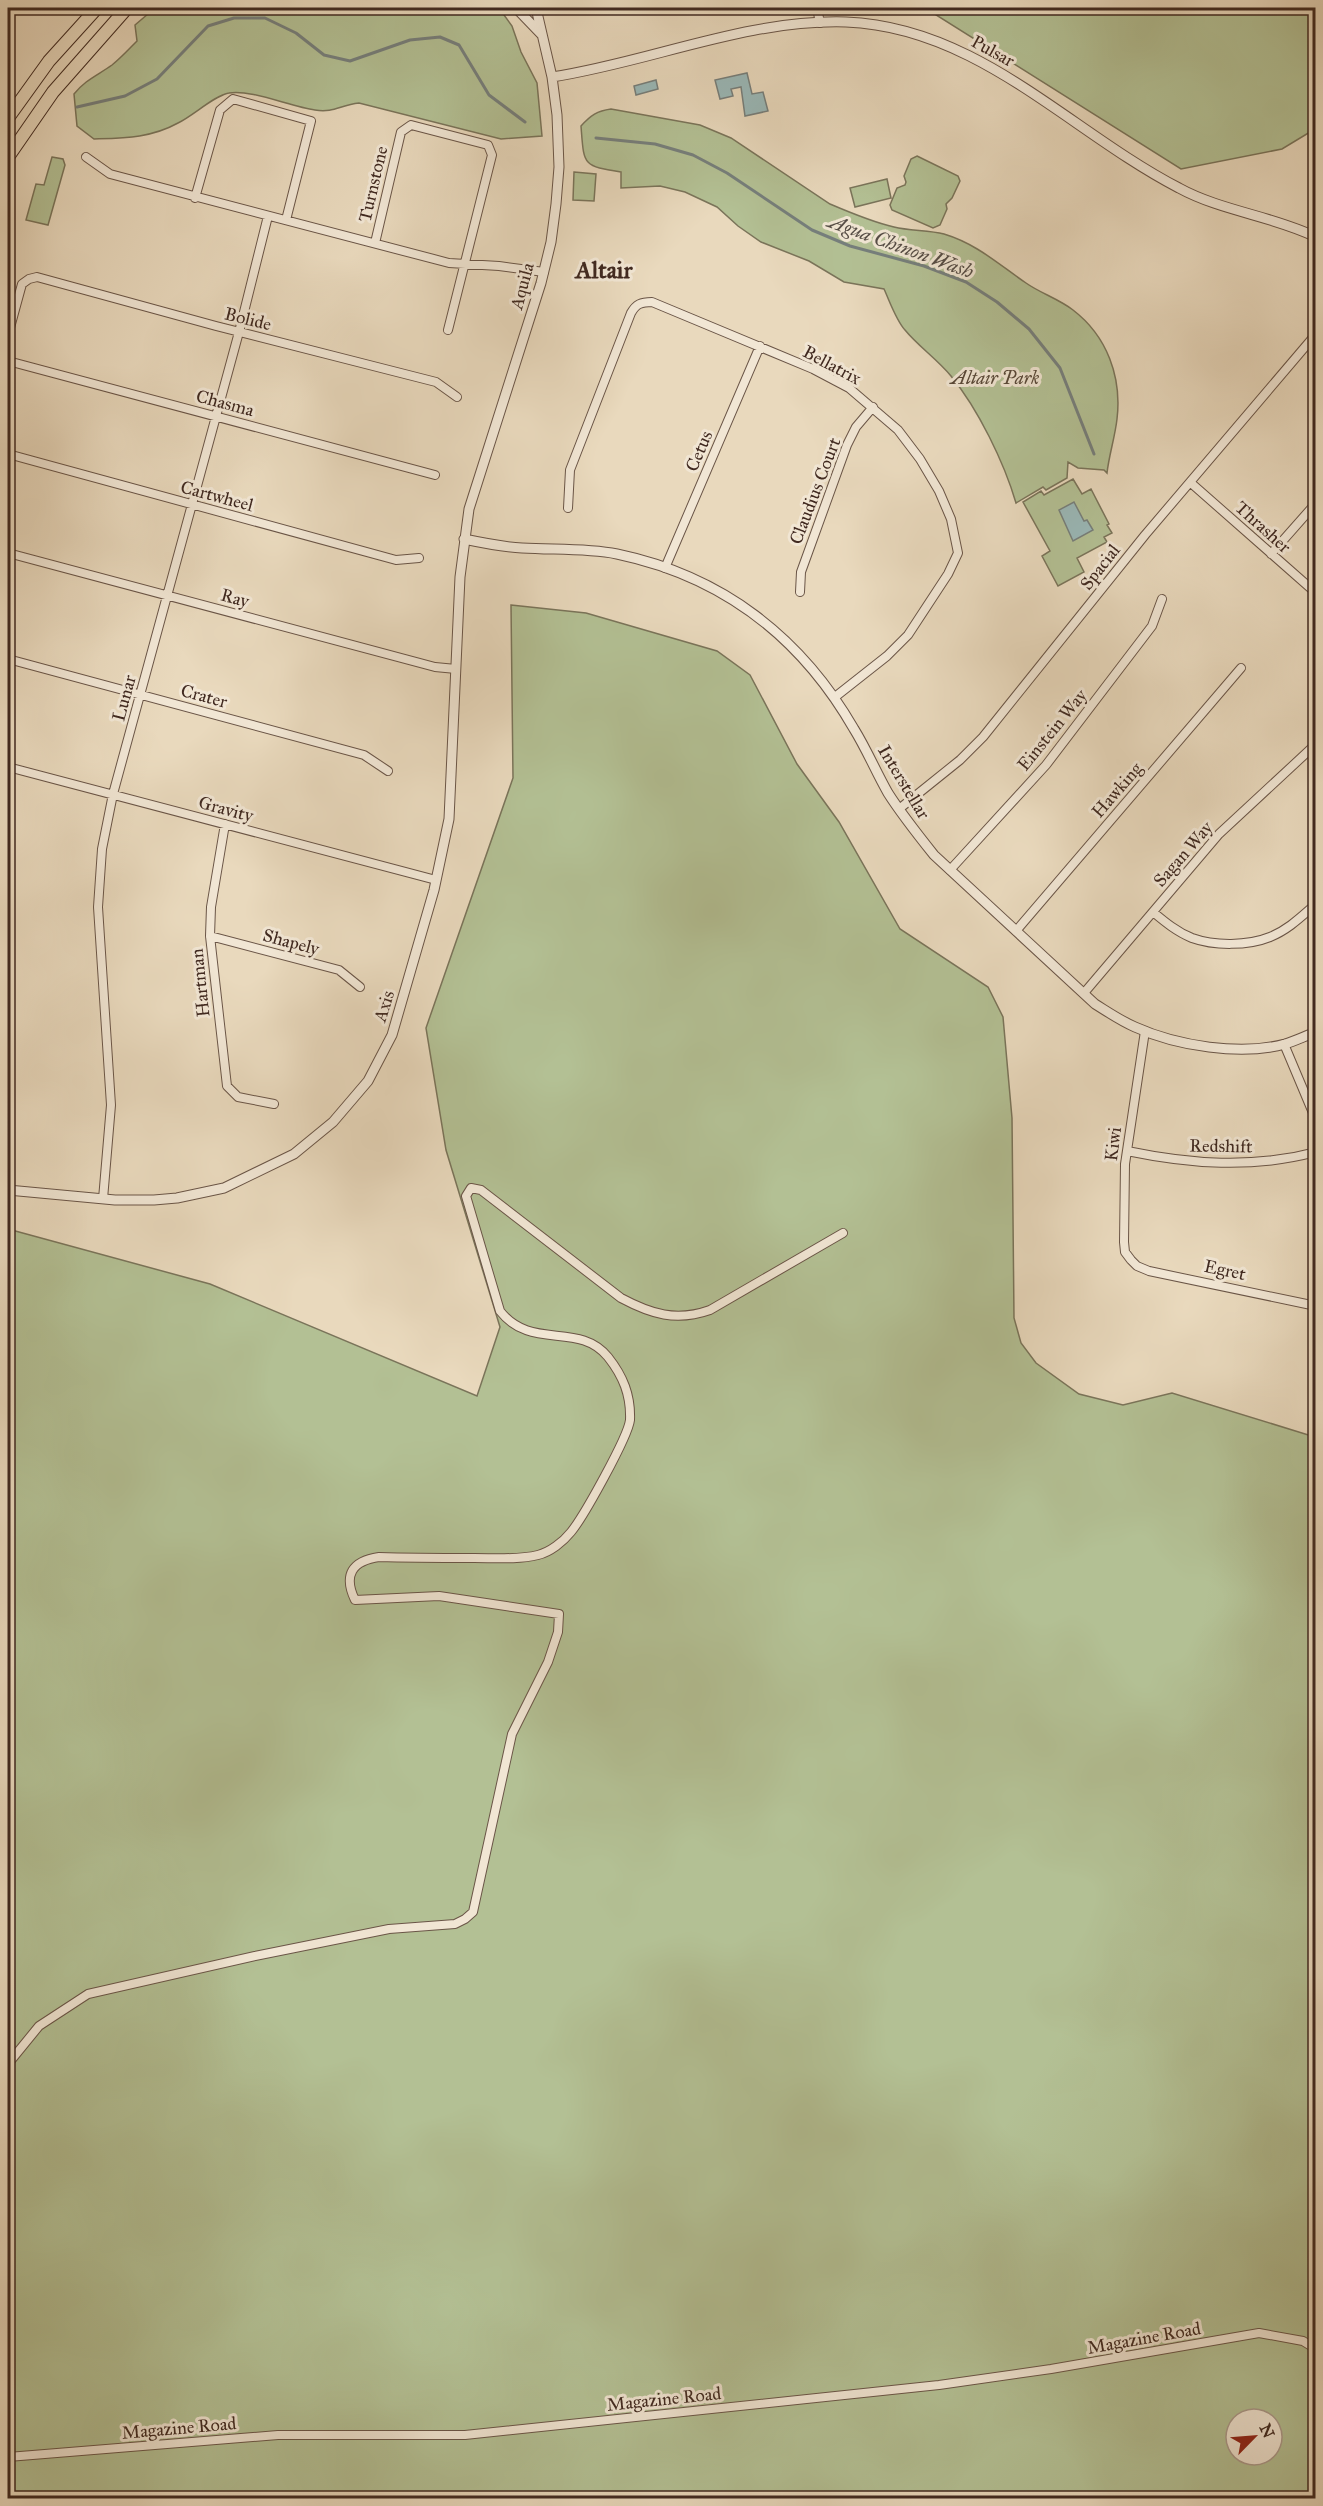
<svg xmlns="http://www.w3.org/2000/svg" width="1323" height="2506" viewBox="0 0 1323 2506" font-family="'IM FELL Great Primer',serif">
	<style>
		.green { fill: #b3c094; stroke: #7a745a; stroke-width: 1.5; fill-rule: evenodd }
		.water { fill: #9ab9b9; stroke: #767f7c; stroke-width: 1.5 }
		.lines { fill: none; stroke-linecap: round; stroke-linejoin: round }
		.stream { stroke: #767f7c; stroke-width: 3 }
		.minor-casing { stroke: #6a5547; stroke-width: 10 }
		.tertiary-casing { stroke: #6a5547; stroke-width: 11 }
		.primary-casing { stroke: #402920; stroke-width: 14 }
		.minor { stroke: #f1e6d4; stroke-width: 8 }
		.tertiary { stroke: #f1e6d4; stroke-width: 9 }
		.primary { stroke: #e9d9bd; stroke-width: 12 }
		.labels { text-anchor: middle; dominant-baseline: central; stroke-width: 6; stroke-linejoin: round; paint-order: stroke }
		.street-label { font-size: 18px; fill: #402920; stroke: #f1e6d4 }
		.park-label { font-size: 18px; font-style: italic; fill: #574737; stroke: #f1e6d4 }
		.water-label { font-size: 20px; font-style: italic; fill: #564d46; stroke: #f1e6d4 }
		.district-label { font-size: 24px; font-weight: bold; fill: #402920; stroke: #f1e6d4 }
	</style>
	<rect width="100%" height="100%" fill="#e9d9bd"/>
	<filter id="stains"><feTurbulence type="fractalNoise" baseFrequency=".00333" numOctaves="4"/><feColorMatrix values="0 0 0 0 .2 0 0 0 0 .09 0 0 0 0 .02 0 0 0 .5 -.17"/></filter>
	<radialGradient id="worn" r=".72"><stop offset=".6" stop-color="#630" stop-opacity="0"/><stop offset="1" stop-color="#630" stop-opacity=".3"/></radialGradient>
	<path class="green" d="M 155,8 L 499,8 L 512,26 L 521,52 L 537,83 L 542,136 L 501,139 L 359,103 C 340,105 334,113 315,110 C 291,107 251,89 229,93 C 215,95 193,116 178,123 C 151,138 124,138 94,139 L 77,126 L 74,94 C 85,80 98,75 112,65 C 121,58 129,49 137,41 L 135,25 Z
		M 925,8 L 1315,8 L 1315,129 L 1282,149 L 1181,169 Z
		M 611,109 L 700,125 L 731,138 L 830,204 C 851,213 872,222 894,227 C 910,231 928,230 944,234 C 977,244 998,264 1026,283 C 1040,293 1059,299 1073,310 C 1107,336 1122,377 1117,419 C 1115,437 1109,455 1107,473 L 1104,470 L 1078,468 L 1068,462 L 1067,478 L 1046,490 L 1043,487 L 1016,503 C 1004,462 978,409 951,376 C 937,359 918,346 905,330 C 896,320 890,302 884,289 L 844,282 L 809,261 L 761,242 L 738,226 L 717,207 L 685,192 L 660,186 L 621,188 L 621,172 C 582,166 584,165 581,126 C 591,115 597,111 611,109 Z
		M 917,156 L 958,176 L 960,181 L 952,198 L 946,204 L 947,209 L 940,225 L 933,228 L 892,210 L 890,205 L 897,188 L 905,185 L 906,182 L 904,176 L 911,159 Z
		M 52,157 L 63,159 L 65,165 L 48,225 L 26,220 L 36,184 L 44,185 Z
		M 574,172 L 596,174 L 594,201 L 573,200 Z
		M 887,179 L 891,198 L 855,207 L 850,188 Z
		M 1073,479 L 1082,494 L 1091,489 L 1109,524 L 1107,525 L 1112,533 L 1104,537 L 1107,542 L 1077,558 L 1084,572 L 1058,586 L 1042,556 L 1050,551 L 1023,502 L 1041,491 L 1044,495 Z
		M 511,605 L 586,613 L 717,651 L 750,675 L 797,764 L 839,822 L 900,929 L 988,987 L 1003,1017 L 1012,1118 L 1014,1318 L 1021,1343 L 1036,1363 L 1079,1394 L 1123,1405 L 1172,1393 L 1315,1437 L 1315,2498 L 8,2498 L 8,1229 L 210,1284 L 477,1396 L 500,1327 L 446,1150 L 426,1028 L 513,778 ZM 1236,2419 L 1272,2419 L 1272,2455 L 1236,2455 Z"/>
	<path class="water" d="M 747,73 L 752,94 L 763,92 L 768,111 L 745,116 L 741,87 L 731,89 L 733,96 L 720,99 L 715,80 Z
		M 656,80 L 658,89 L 636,95 L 634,86 Z
		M 1074,502 L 1084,521 L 1087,520 L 1093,530 L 1073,541 L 1059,510 Z"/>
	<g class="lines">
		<path class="stream" d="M 77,107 L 125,96 L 157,79 L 208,26 L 234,18 L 265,18 L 296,33 L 324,55 L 350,61 L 410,40 L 440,37 L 459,45 L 489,95 L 525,122
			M 596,138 L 655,144 L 693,155 L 727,173 L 812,230 L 850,246 L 924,266 L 966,282 L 997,302 L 1029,329 L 1060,368 L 1094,454"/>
		<g class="minor-casing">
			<path id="minor" d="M 817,8 L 820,23
				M 86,157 L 110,174 L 449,263 L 499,266 L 544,272
				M 195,198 L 220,110 L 233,99 L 311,121 L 286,220
				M 375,243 L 401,132 L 411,125 L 488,145 L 492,155 L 448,330
				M 8,335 L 22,284 L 29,279 L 37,277 L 216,326 L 436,382 L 457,397
				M 8,361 L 435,475
				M 8,454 L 396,560 L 419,558
				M 1191,483 L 1316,593
				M 568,508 L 570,470 L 631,313 C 636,304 641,302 652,302 L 813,369 L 849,388 L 898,430 L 920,459 L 939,491 L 951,519 L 958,553 L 948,574 L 908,635 L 887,656 L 835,697
				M 8,553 L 435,667 L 456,669
				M 1271,554 L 1316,503
				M 665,568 L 760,346
				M 800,592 L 801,572 L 847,445 L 856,427 L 873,407
				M 8,659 L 364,755 L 388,771
				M 8,767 L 436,880
				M 899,809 L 960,760 L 983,737 L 1145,535 L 1316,334
				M 225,824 L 211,907 L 210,936 L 227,1086 L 238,1097 L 274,1104
				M 950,870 L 1046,765 L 1152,626 L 1162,599
				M 1153,912 C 1165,922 1177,932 1192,938 C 1214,946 1248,946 1270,937 C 1288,930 1302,916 1316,904
				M 1016,931 L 1241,668
				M 210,936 L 339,970 L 360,987
				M 1084,993 L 1219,834 L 1316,744
				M 1145,1031 L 1125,1164 L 1124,1242 L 1125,1252 L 1131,1260 L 1137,1266 L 1149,1271 L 1316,1306
				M 1284,1044 L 1316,1120
				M 1127,1151 C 1190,1164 1252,1169 1316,1152
				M 103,1199 L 111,1105 L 98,907 L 102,849 L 113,794 L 239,332 L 268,216
				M 8,2064 L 39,2026 L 88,1994 L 255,1956 L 389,1929 L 455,1924 L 465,1919 L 473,1912 L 512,1734 L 548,1662 L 558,1632 L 559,1614 L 439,1596 L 355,1600 C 343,1575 352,1561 379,1557 C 411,1558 443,1558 474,1558 C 495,1558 517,1560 538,1555 C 550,1552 563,1542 571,1532 C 584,1516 628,1437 630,1420 C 631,1395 623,1376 608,1357 C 579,1321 531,1351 500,1311 L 466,1196 L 471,1188 L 481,1190 L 621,1298 C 651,1314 676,1322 710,1310 L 843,1233
				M 8,2457 L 278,2435 L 465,2435 L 939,2385 L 1051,2369 L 1259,2333 L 1303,2341 L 1316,2349"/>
		</g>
		<g class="tertiary-casing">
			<path id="tertiary" d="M 516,8 L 541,34
				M 552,77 C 650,62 746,19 846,22 C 978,27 1069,131 1179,188 C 1221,211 1273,216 1316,237
				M 464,539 C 483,543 502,547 522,548 C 554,550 586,548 617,554 C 722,576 801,637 854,729 C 867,750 876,772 888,793 C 902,815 918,835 934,855 L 1095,1004 C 1108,1012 1121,1021 1135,1027 C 1177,1046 1241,1056 1285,1044 C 1295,1041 1305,1036 1316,1032
				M 8,1190 L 115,1200 L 154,1200 L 177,1198 L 224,1188 L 294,1154 L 333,1122 L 368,1081 L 392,1035 L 434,890 L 449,819 L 460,577 L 469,509 L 541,283 L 551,242 L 556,204 L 559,167 L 557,115 L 552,77 L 536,8"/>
		</g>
		<g class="primary-casing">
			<path id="primary" d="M 8,118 L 49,61 L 97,8
				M 8,157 L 53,92 L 127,8"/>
		</g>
		<use href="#minor" class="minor"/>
		<use href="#tertiary" class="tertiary"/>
		<use href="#primary" class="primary"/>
	</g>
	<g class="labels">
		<g class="street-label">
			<text transform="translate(993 51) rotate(29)">Pulsar</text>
			<text transform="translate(373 184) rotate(-77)">Turnstone</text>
			<text transform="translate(522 286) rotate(-75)">Aquila</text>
			<text transform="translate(248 319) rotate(14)">Bolide</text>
			<text transform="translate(832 365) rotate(28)">Bellatrix</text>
			<text transform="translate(225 403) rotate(15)">Chasma</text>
			<text transform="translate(699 451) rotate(-67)">Cetus</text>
			<text transform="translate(815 491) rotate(-69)">Claudius Court</text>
			<text transform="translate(217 496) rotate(15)">Cartwheel</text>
			<text transform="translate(1263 527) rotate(42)">Thrasher</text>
			<text transform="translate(1100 567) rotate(-52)">Spacial</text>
			<text transform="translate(235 598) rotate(15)">Ray</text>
			<text transform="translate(204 696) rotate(15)">Crater</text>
			<text transform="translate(124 698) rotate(-75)">Lunar</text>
			<text transform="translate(1052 730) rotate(-51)">Einstein Way</text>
			<text transform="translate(904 782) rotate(59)">Interstellar</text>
			<text transform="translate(1117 790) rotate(-49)">Hawking</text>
			<text transform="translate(226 809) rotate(15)">Gravity</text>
			<text transform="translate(1183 854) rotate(-49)">Sagan Way</text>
			<text transform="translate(291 942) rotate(15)">Shapely</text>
			<text transform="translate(200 983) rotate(-96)">Hartman</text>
			<text transform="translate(384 1006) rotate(-73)">Axis</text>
			<text transform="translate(1113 1144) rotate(-83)">Kiwi</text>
			<text transform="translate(1221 1146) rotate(1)">Redshift</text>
			<text transform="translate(1225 1270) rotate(12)">Egret</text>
			<text transform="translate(1144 2338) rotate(-10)">Magazine Road</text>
			<text transform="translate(664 2399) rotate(-6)">Magazine Road</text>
			<text transform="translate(179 2428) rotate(-5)">Magazine Road</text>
		</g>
		<g class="park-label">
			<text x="995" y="378">Altair Park</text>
		</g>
		<g class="water-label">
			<text transform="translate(901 246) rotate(20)">Agua Chinon Wash</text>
		</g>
		<g class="district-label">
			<text x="604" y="270">Altair</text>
		</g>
	</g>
	<rect width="1323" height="2506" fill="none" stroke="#e9d9bd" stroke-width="30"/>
	<rect x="9" y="9" width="1305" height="2488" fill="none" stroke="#402920" stroke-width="3"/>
	<rect x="15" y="15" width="1293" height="2476" fill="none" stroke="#402920" stroke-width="1.5"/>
	<g transform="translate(1254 2437) rotate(65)"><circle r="28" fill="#f1e6d4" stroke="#aa9a8c" stroke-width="1.5"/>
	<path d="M0-4.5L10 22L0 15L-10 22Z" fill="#8f2418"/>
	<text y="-9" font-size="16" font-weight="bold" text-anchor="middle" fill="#402920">N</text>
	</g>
	<rect width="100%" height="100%" filter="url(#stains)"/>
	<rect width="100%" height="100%" fill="url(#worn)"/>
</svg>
